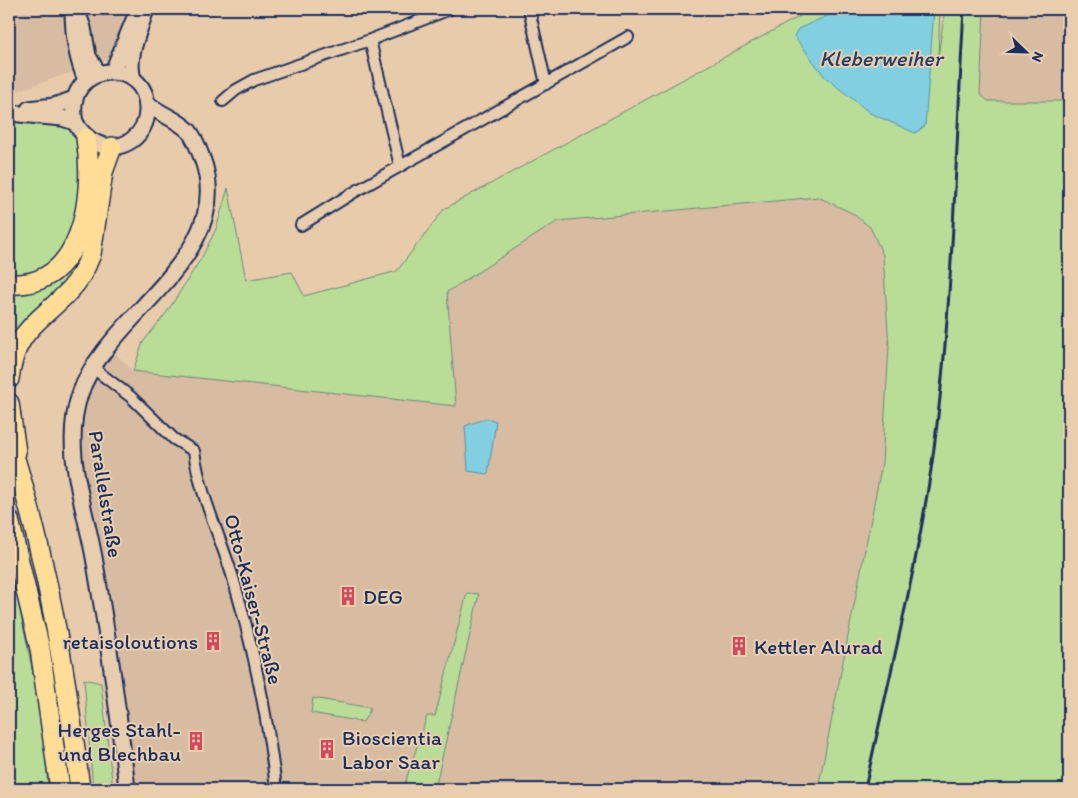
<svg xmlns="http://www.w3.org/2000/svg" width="1078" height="798" viewBox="0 0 1078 798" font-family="Itim,sans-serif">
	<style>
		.built { fill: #d8bca1 }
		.green { fill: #b9dd97; stroke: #6a867a }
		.water { fill: #82cfe2; stroke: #598fad }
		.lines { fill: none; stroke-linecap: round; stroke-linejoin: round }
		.street-casing { stroke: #1b2f5e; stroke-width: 14 }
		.secondary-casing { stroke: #1b2f5e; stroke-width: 19 }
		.highway-casing { stroke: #1b2f5e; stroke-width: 22 }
		.street { stroke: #e8cdaf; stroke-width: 10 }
		.secondary { stroke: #e8cdaf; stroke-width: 15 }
		.highway { stroke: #ffdd96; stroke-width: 19 }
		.rail { stroke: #1b2f5e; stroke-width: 3 }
		.labels { text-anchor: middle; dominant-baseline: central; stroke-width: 4; stroke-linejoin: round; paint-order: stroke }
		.street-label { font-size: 21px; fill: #1b2f5e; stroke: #e8cdaf }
		.poi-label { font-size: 21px; fill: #1b2f5e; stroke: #e8cdaf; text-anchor: start }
		.water-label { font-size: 22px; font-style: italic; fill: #253f6b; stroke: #e8cdaf }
	</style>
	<rect width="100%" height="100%" fill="#e8cbab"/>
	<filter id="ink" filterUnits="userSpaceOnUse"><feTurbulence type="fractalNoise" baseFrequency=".02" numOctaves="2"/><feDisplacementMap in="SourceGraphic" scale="10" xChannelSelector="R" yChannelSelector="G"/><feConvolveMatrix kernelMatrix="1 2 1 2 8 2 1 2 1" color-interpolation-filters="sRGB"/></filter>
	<g filter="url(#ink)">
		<path class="built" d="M 9,9 L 131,9 L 107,60 L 9,94 Z
			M 984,9 L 1069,9 L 1069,101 L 988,101 L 980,94 Z
			M 818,197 L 852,213 L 870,226 L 883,255 L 889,346 L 882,463 L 818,789 L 120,789 L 87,560 L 63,440 L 68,406 L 76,380 L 102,340 L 133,371 L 456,406 L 447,292 L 559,221 Z"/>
		<path class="green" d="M 813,9 L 940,9 L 938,57 L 945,9 L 984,9 L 980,94 L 988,101 L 1069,101 L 1069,789 L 818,789 L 882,463 L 889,347 L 883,255 L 870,227 L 852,213 L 818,197 L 558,221 L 447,292 L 456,406 L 133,371 L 143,342 L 167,312 L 202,257 L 216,229 L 228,188 L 246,280 L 292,272 L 304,296 L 397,271 L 444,209 Z
			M 9,122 L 58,125 L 70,128 L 82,144 L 84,186 L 64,254 L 33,276 L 9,275 Z
			M 86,226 L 81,265 L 9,353 L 9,290 L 23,291 Z
			M 9,565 C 27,639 43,713 48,789 L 9,789 Z
			M 467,593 L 479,594 L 435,789 L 403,789 L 427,716 L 435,716 Z
			M 84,679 L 101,683 L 113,789 L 93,789 Z
			M 313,698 L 371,708 L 363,722 L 311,713 Z"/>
		<path class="water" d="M 842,9 L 934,9 L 925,126 L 915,133 L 870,113 L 825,77 L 794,36 L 798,29 Z
			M 487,418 L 496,421 L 488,474 L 468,471 L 465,426 Z"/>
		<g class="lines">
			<g class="street-casing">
				<path id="street" d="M 529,9 L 546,84
					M 370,40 L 400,166
					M 223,101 L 236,90 L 254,80 L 370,40 L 450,9
					M 301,225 L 351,194 L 628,37
					M 93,368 L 131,397 L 174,439 L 194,451 C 200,495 220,536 233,578 C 253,646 268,718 276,789"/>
			</g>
			<g class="secondary-casing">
				<path id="secondary" d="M 73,9 C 73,34 76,57 86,80
					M 77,11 L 83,28 L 88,56 L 98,73
					M 113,71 L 138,10
					M 133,79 C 126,56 140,30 146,9
					M 29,109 L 54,106 L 74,99
					M 9,113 L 62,118 L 75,122 C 86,143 110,155 132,140 C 141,133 147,122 147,111 C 149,55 62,60 75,122
					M 127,789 C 119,714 108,638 95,563 C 86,508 61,450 80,394 C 106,315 239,255 202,158 C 199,150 195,138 189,131 C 177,119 161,115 148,104"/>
			</g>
			<g class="highway-casing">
				<path id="highway" d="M 9,284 C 84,289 95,194 86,138
					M 9,379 C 15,329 39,323 70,290 C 80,280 86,267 91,254 L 103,172 L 112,147
					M 9,403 L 16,452
					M 9,440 C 46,553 66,672 80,789
					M 9,520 L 40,649 L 60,789"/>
			</g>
			<use href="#street" class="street"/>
			<use href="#secondary" class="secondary"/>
			<use href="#highway" class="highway"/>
			<path class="rail" d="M 865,789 C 888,681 916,573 932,463 C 953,313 955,160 964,9"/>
		</g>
	</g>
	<defs>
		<g id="building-bare" transform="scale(1.5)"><path d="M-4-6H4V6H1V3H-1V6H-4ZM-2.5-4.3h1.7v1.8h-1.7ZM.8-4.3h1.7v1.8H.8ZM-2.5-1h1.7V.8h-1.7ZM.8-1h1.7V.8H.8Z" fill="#d1495b" stroke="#e8cdaf" stroke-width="2.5" paint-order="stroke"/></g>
	</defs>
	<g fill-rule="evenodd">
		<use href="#building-bare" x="348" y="596"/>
		<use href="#building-bare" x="213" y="641"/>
		<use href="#building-bare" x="739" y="646"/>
		<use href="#building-bare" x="196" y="741"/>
		<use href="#building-bare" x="327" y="749"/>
	</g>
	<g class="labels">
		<g class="street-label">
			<text transform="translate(106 494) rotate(81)">Parallelstraße</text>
			<text transform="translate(254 599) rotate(75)">Otto-Kaiser-Straße</text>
		</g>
		<g class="poi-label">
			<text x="363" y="596">DEG</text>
			<text x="198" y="641" text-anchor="end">retaisoloutions</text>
			<text x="754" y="646">Kettler Alurad</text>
			<text x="181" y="729" text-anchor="end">Herges Stahl-<tspan x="181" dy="24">und Blechbau</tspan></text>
			<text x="342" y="737">Bioscientia<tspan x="342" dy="24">Labor Saar</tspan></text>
		</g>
		<g class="water-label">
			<text x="881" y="58">Kleberweiher</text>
		</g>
	</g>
	<rect width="1078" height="798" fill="none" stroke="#e8cdaf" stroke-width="30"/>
	<rect x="15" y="15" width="1048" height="768" fill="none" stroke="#1b2f5e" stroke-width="2" filter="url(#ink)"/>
	<g transform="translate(1026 52) rotate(113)" stroke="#e8cdaf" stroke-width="4" paint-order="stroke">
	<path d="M0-4L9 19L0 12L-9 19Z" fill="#1b2f5e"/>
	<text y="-8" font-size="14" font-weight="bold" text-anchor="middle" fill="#1b2f5e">N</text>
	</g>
</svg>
